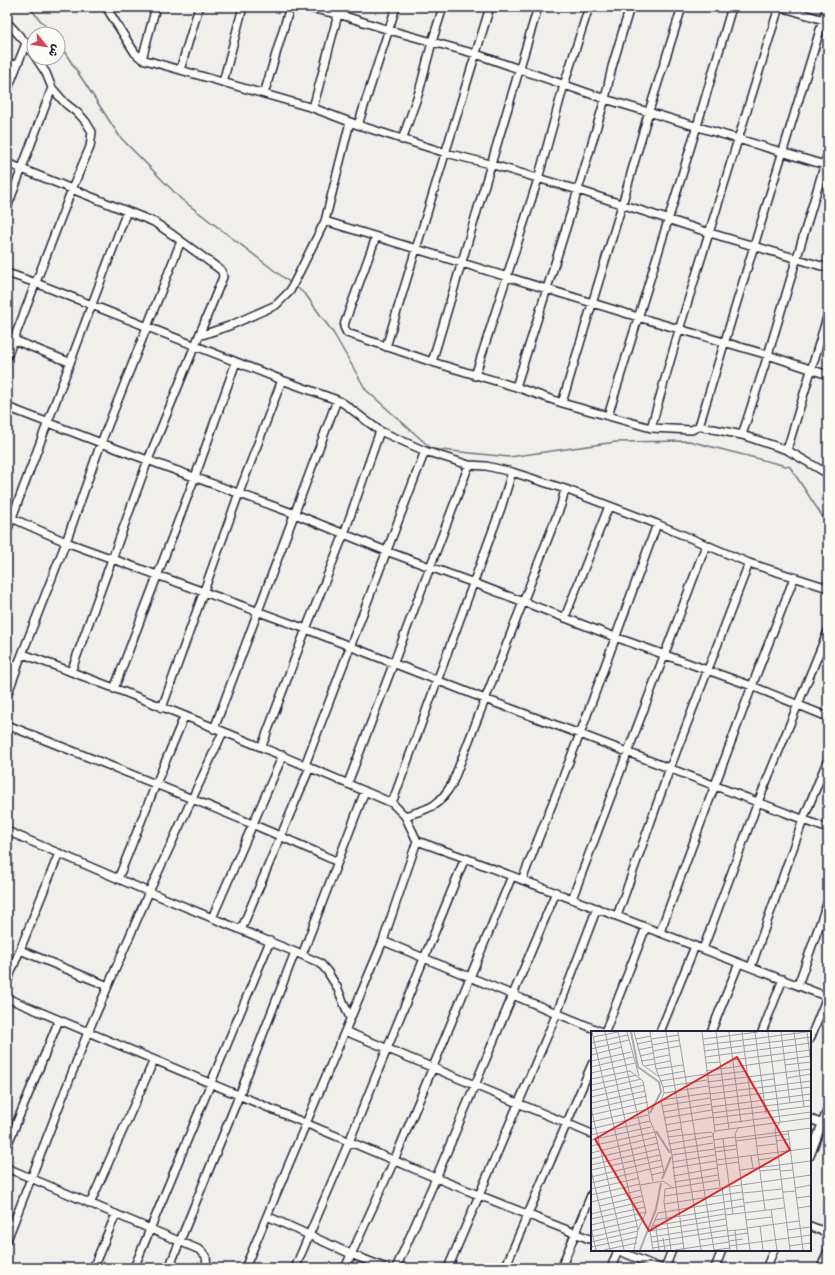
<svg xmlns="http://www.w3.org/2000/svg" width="835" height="1275" viewBox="0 0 835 1275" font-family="'Playpen Sans','Playpen Sans Arabic',sans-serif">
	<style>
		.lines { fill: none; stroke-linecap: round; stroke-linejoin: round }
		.stream { stroke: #737381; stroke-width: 1.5 }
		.minor-casing { stroke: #22223b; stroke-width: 10 }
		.tertiary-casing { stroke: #22223b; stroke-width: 11 }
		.minor { stroke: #fdfcf7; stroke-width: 7 }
		.tertiary { stroke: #fdfcf7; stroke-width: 8 }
		.inset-river { fill: none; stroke: #a9a9b0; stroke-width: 2 }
		.inset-road { fill: none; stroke: #9e9da5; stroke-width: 1 }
		.view { fill: #d62828; fill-opacity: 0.15; stroke: #d62828; stroke-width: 2 }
		.inset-edge { fill: none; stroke: #22223b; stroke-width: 2 }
	</style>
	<rect width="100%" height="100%" fill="#f0efec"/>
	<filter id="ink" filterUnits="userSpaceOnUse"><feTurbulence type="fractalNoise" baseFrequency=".025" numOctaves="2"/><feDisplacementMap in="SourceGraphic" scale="8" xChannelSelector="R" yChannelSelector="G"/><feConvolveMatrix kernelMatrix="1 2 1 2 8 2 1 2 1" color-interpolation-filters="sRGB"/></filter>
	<g filter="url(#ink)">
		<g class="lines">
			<path class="stream" d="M 29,7 L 52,34
				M 58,42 L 120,137 L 181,199 L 292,284
				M 295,286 L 306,295 L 334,334 L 366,390 L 432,449 L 509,457 L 616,442 L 689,441 L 790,467 L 828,525"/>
			<g class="minor-casing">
				<path id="minor" d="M 106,7 L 135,53 L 142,59 L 313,108 L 358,125 L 446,153 L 490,164 L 578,190 L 710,233 L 828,268
					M 305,7 L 338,14 L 389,30 L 476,54 L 605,99 L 828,166
					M 781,7 L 827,21
					M 7,22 L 26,43 L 34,55
					M 142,59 L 156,7
					M 7,62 L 17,66
					M 180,70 L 199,7
					M 223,82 L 243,7
					M 7,91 L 26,43
					M 264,94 L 290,7
					M 313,108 L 340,7
					M 358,125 L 396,7
					M 402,140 L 419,92 L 432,42 L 443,7
					M 7,163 L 154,222 L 173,235 L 222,271 L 223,277 L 148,460 L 71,672
					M 7,208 L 52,88
					M 325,221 L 638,317 L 768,355 L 828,375
					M 376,237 L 345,322 L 344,327 L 347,333 L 432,362 L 516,387 L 562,403 L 651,428 L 692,430 L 699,426 L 742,435 L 787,450 L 828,474
					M 7,273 L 36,283 L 282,380 L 337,400 L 343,403 L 380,431 L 425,451 L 469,465 L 486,466 L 512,472 L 565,489 L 657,524 L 749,563 L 828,588
					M 199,336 L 229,326 L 276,305 L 290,291 L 325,221 L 350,122
					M 14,340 L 69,362
					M 386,347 L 490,7
					M 7,357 L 72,189 L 90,147 L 92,132 L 86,122 L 80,115 L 65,103 L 52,88 L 46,73 L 36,58
					M 432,362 L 538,7
					M 475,376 L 538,179 L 564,85 L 589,7
					M 516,387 L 578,190 L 605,99 L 612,67 L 630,7
					M 562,403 L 622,205 L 649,111 L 682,7
					M 7,407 L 101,443 L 295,514 L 386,551 L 474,583 L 615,637 L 752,686 L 828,717
					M 608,416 L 697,126 L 732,7
					M 699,426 L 827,7
					M 651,428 L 679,330 L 779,7
					M 742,435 L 768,355 L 828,153
					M 787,450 L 828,314
					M 7,516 L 66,542 L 306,629 L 485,699 L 580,734 L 828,829
					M 7,531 L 127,211
					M 565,617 L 609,506
					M 23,654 C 147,699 271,750 392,803 L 405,816 C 431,808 437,808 452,784 L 561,505 L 565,489
					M 17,667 L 66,542 L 101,443 L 181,241
					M 114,689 L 195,477 L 236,362
					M 162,708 L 239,493 L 282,380
					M 7,725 C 118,769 229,812 338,862
					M 214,729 L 337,400
					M 262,746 L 306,629 L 344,534 L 380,431
					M 305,765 L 425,451
					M 348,783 L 469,465
					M 392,803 L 501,508 L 512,472
					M 7,831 L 149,892 L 295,952 L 320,963 L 327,971 L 337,987 L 350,1018
					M 417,841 L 465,858 L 828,997
					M 118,879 L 156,784 L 184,717
					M 522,880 L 580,734 L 657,524
					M 572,899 L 706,545
					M 617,916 L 670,768 L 749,563
					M 212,918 L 283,755
					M 241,930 L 310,767
					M 660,932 L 752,686 L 794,578
					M 383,941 L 602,1032
					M 703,949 L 758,802 L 828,631
					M 20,950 L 108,986
					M 302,955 L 365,791
					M 751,967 L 803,820 L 828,759
					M 7,982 L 59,853
					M 798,985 L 828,901
					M 7,998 L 436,1178 L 592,1240
					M 345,1031 L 592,1134
					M 605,1032 L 646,927
					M 660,1032 L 695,946
					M 711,1032 L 739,963
					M 762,1032 L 783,979
					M 810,1039 L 827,997
					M 810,1119 L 828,1126
					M 7,1146 L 59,1020
					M 810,1156 L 828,1108
					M 7,1168 L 200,1250 L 206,1256 L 207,1268
					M 90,1204 L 154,1060
					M 267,1216 L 351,1254 L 386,1268
					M 810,1226 L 828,1233
					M 7,1240 L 88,1032 L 149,892 L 223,732
					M 617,1250 L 660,1268
					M 93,1268 L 116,1214
					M 134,1268 L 270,941
					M 169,1268 L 239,1096 L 295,952
					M 245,1268 L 383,941 L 417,841 L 405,816
					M 295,1268 L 349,1142 L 465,858
					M 345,1268 L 394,1161 L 512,876
					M 396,1268 L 436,1178 L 556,892
					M 448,1268 L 557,1013 L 597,908
					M 505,1268 L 592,1064
					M 561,1268 L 592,1193
					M 611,1268 L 618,1250
					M 665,1268 L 672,1250
					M 715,1268 L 722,1250
					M 766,1268 L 774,1250
					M 821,1268 L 828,1250"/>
			</g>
			<g class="tertiary-casing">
				<path id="tertiary" d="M 7,663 L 17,667 L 7,694"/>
			</g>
			<use href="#minor" class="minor"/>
			<use href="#tertiary" class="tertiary"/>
		</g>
	</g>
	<g transform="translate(591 1031)">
		<rect width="220" height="220" fill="#f0efec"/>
		<path class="inset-river" d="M 40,1 L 47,36 L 68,51 L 70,61 L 59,82M 65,100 L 79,122M 71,148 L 80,126M 49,219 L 65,178 L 70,152"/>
		<path class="inset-road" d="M 1,1 L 47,199M 14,1 L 55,181 L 47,199 L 43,219M 27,1 L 62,150M 36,1 L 48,45M 43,1 L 52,34 L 67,45 L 94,40M 59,1 L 65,38 L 72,56 L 73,62 L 70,69 L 81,124 L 93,219M 75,1 L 110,219M 87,1 L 123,219M 111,1 L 124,100 L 122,103M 125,1 L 138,98M 138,1 L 150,92M 151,1 L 174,179M 164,1 L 175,83M 177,1 L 189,91 L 184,98 L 199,219M 190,1 L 199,72M 203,1 L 213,76M 216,1 L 220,34M 2,6 L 27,1M 45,8 L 60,5M 60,8 L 88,4M 112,8 L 167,1M 0,12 L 37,4M 46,13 L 60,10M 61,14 L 89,9M 113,14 L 215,1M 0,18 L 38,9M 47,19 L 61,16M 62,20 L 89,15M 113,20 L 220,6M 0,24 L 31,16M 49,25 L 62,22M 114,26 L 220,12M 63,27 L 78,24M 141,29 L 220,19M 0,30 L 40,21M 50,30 L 63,28M 115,32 L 129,31M 194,34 L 220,31M 54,35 L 79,30M 0,36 L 42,26M 65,38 L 92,34M 115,40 L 220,25M 0,42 L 44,32M 115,45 L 156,40M 196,47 L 220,43M 0,48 L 39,40 L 52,50 L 59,90 L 64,101 L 73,141 L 60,144M 69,50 L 115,43M 116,51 L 220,38M 0,54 L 46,44M 72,56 L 116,49M 117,57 L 183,48M 0,60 L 50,48M 73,62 L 117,55M 118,63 L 220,50M 0,66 L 53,54M 70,69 L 118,62M 119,69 L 220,56M 0,72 L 54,60M 71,75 L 119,67M 120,76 L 220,63M 0,77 L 33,219M 0,78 L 56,65M 72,81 L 120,73M 121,82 L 220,69M 0,84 L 57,71M 73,87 L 121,79M 122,87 L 220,75M 0,91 L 57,78M 74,94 L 122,86M 123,94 L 220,81M 148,96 L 144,103 L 159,219M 0,98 L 57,84M 197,99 L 212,219M 124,100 L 220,87M 75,101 L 90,98M 0,104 L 59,90M 76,106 L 120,101 L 122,103 L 129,156M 144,107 L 220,97M 132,108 L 142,183M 0,109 L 60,96M 122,109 L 144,106M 145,110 L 197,103M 185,110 L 198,108M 77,113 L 122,105M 0,115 L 64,101M 166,115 L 185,113M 123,117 L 146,114M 79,119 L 122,112M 124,121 L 146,118M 0,122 L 65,106M 81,124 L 123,118M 160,125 L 162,137M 0,128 L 67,112M 125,129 L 220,117M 167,129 L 187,126M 81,131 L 124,124M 0,134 L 68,118M 126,134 L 148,131M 81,137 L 125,130M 0,139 L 19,219M 0,139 L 69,124M 149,139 L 220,130M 169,140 L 189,138M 189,140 L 202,139M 82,145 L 126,137M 0,146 L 70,129M 83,151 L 127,144M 0,152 L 72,135M 49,154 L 72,150 L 82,157M 131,156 L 139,219M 204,157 L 220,154M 0,158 L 48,147M 192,161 L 205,160M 152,162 L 191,158M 0,164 L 49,153M 73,165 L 220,144M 205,167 L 220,165M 0,171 L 50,159M 153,172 L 192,167M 73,173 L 151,161M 9,175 L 51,165M 207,177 L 220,175M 180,178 L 186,219M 0,183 L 53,170M 134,184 L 193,177M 0,188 L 54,176M 64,189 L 153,175M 155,189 L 181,186M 0,194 L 55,181M 61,195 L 134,183M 169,195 L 172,219M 0,197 L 5,219M 65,197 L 68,219M 156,197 L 208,190M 144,199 L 146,219M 196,199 L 220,196M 0,200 L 52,188M 59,200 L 135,188M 136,200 L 156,198M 0,206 L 47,195M 60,206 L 136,194M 72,207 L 74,219M 108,209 L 157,202M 138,210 L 152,208M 0,211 L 47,200M 61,211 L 136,199M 138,215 L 220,204M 198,215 L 220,212M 0,216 L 47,206M 62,217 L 93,212M 13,219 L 46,212M 62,219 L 59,200 L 67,182 L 152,168M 80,219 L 73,171 L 74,158 L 128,149M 84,219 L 138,211M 123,219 L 139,217"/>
		<path class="view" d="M 146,26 L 199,119 L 58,200 L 4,108 Z"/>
		<rect width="220" height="220" class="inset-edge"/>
	</g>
	<rect width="835" height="1275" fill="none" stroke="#fdfcf7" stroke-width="24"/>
	<rect x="12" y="12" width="811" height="1251" fill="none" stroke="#22223b" stroke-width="1.5" filter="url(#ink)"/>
	<g transform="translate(46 46) rotate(120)"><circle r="19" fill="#fdfcf7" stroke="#a5a5ac"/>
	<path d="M0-3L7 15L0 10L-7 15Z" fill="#d1495b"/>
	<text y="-6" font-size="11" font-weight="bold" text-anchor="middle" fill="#22223b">ش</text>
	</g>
</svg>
